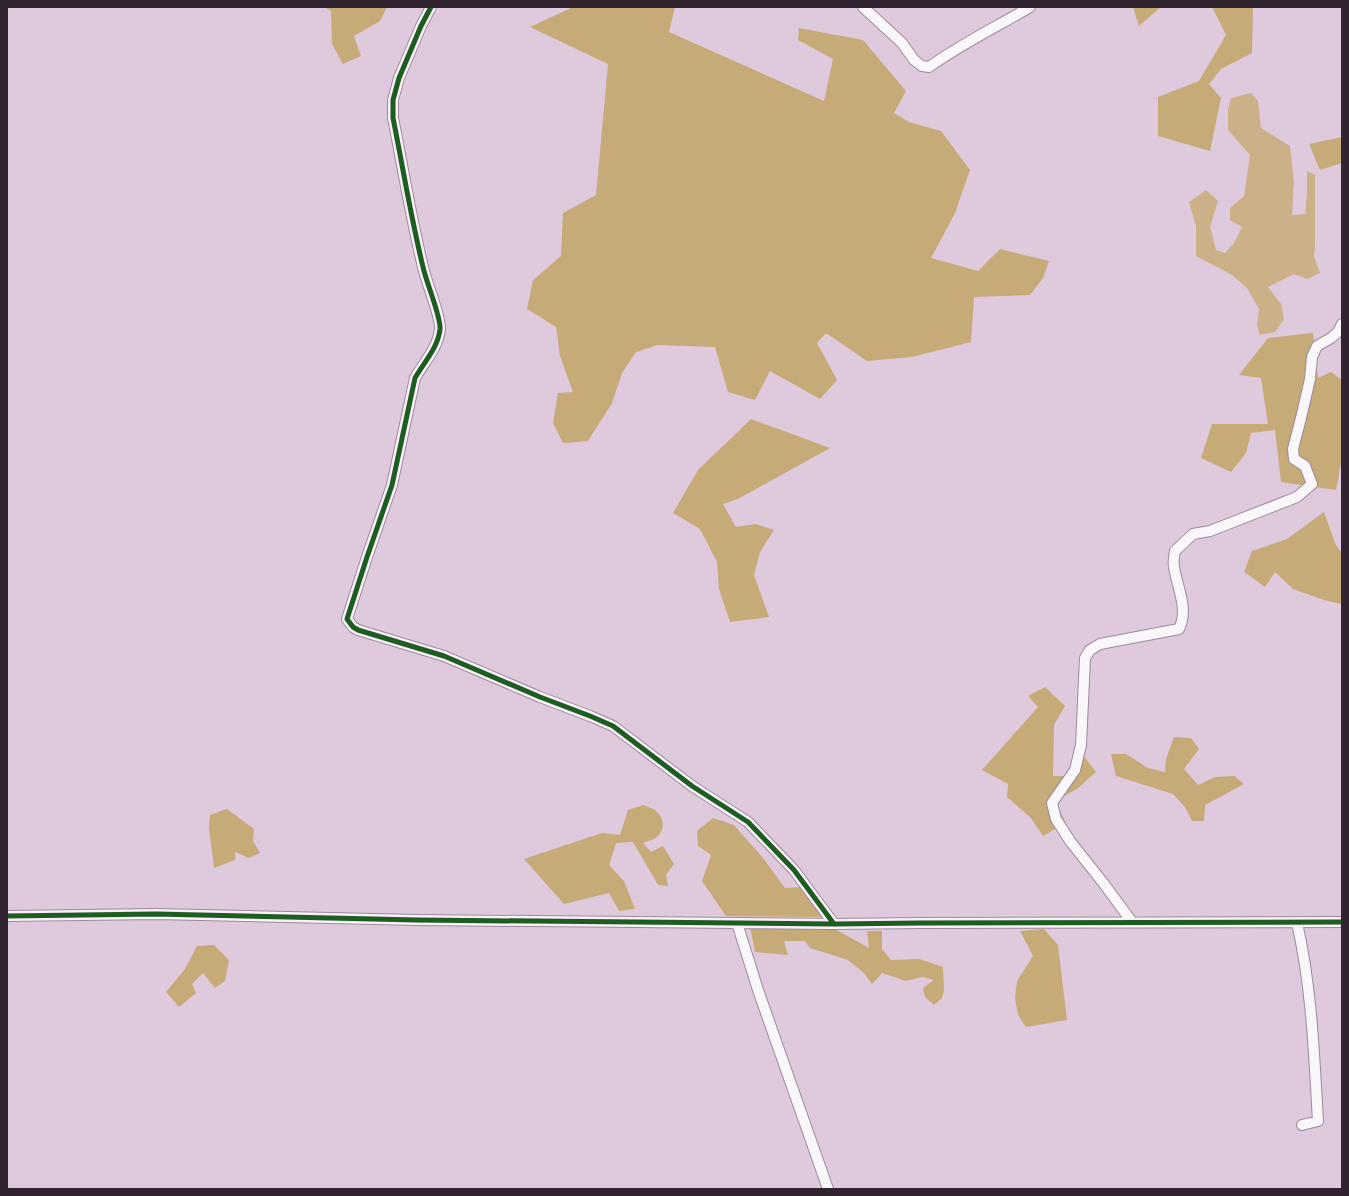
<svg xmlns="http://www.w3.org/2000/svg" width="1349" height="1196" viewBox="0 0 1349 1196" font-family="'Fira Sans',sans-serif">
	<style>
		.green { fill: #ccb188 }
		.forest { fill: #c6aa78 }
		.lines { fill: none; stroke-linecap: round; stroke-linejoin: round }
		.minor-casing { stroke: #9b8b99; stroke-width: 12 }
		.minor { stroke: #faf7fa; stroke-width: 10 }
		.cycleway-casing { stroke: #fde9fb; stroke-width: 8 }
		.cycleway { stroke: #1b5e20; stroke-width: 5 }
	</style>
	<rect width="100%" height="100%" fill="#dfcadd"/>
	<path class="green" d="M 1251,93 L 1258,101 L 1261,128 L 1290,146 L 1294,182 L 1292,215 L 1305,214 L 1307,193 L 1307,171 L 1315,175 L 1315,245 L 1314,256 L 1320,273 L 1307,279 L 1294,274 L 1268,287 L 1281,304 L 1284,319 L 1275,332 L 1260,335 L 1257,325 L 1259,309 L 1247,288 L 1232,275 L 1196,256 L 1196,226 L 1189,202 L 1206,190 L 1218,201 L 1210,227 L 1216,250 L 1225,253 L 1234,243 L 1242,227 L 1230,220 L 1230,208 L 1244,196 L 1250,155 L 1228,130 L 1228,109 L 1231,98 Z"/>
	<path class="forest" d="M 324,7 L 387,7 L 380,21 L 354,36 L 361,56 L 343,64 L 332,44 L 331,11 Z
		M 573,7 L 675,7 L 669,32 L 824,101 L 833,59 L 798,40 L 799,28 L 863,40 L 906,91 L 894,113 L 909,122 L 941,131 L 970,170 L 955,213 L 931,258 L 978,271 L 1000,249 L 1049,261 L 1043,278 L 1030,295 L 974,297 L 971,342 L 912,357 L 867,361 L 826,333 L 817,343 L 837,380 L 820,399 L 770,371 L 755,400 L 728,392 L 715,347 L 658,345 L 636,352 L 622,373 L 612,403 L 588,441 L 563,443 L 553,423 L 558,393 L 573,392 L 560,356 L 556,327 L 527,309 L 533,280 L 561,256 L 563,213 L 596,195 L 608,64 L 530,27 Z
		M 1133,7 L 1161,7 L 1139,26 Z
		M 1212,7 L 1253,7 L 1252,53 L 1221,69 L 1209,84 L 1221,98 L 1210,151 L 1158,136 L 1158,97 L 1199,81 L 1226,35 Z
		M 1342,137 L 1342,163 L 1320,170 L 1309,144 Z
		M 1313,333 L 1318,378 L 1331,372 L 1342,380 L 1342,458 L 1336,490 L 1281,482 L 1275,430 L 1251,433 L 1246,453 L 1231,472 L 1201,458 L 1212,424 L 1268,424 L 1261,378 L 1239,375 L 1268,338 Z
		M 751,419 L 830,448 L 738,499 L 723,504 L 736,527 L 756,524 L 774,530 L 760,552 L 754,575 L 769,617 L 730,622 L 719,589 L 717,562 L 700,529 L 673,513 L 698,470 Z
		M 1324,512 L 1335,543 L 1342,554 L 1342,604 L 1327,601 L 1293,589 L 1275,572 L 1265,587 L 1244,572 L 1252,551 L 1287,539 Z
		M 1045,687 L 1065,706 L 1054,725 L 1053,776 L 1064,776 L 1083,755 L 1096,772 L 1077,789 L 1055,801 L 1066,823 L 1043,836 L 1031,818 L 1007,797 L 1008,784 L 982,770 L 1038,707 L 1028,696 Z
		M 1174,737 L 1191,738 L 1199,749 L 1184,769 L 1198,785 L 1215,777 L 1234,776 L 1244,784 L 1205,805 L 1204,821 L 1192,821 L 1185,807 L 1173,794 L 1116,776 L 1111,754 L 1126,754 L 1148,768 L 1165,772 L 1166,759 Z
		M 643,805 C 647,807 652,808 655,810 C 664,817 666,829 657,837 C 653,840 647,841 643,843 L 651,852 L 663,846 L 674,864 L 666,875 L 668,886 L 658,885 L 633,842 L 616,843 L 609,865 L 624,881 L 635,909 L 619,911 L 609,893 L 564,904 L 524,859 L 602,833 L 620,835 L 628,810 Z
		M 227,809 L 254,829 L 253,841 L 260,853 L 249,858 L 235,852 L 235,860 L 214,868 L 209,828 L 210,815 Z
		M 713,818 L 734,825 L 763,858 L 785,888 L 804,887 L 822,903 L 821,917 L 726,916 L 702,881 L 711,855 L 698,846 L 697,831 Z
		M 810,923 L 835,929 L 869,948 L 867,931 L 882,931 L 882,949 L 891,960 L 919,959 L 943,967 L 944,991 L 942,998 L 934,1005 L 925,997 L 923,988 L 934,980 L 922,977 L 906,981 L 882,973 L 872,984 L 864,973 L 848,960 L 810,948 L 805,941 L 784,941 L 788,955 L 755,952 L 750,927 Z
		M 1044,929 L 1058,945 L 1067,1020 L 1026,1027 L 1018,1015 L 1015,997 L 1017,981 L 1033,956 L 1020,931 Z
		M 214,945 L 229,960 L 225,981 L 215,988 L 203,973 L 192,984 L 196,993 L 179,1007 L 166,992 L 185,969 L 197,946 Z"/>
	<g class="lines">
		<g class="minor-casing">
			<path id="minor" d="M 431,7 L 421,26 L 399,78 L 393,100 L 393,118 C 403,168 411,218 423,267 C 426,282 441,316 440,329 C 438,348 424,362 415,378 L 392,485 L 367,557 L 347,619 L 353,627 L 358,630 L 444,656 L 540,697 L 590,716 L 613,726 L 692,786 L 748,822 L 794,870 L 834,924
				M 863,7 L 902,43 L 914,60 L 922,66 L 929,67 C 961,44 996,27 1030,7
				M 7,916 L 156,914 L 417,920 L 834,924 L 921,923 L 1342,922
				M 1132,922 L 1104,884 L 1070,841 L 1056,819 L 1052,803 L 1075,770 L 1081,745 L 1085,658 L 1090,650 L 1100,644 L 1179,629 C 1189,609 1177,587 1174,567 C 1173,562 1174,556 1175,551 L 1193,534 L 1210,531 L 1297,497 L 1312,484 L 1305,466 L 1294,459 L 1293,449 L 1301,418 L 1310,379 L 1312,357 L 1317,346 L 1331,338 L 1338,332 L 1342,324
				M 737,923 L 758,990 L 828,1189
				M 1297,923 C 1312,988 1314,1055 1318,1121 L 1302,1125"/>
		</g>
		<use href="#minor" class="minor"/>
		<g class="cycleway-casing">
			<path id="cycleway" d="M 431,7 L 421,26 L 399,78 L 393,100 L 393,118 C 403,168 411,218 423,267 C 426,282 441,316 440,329 C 438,348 424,362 415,378 L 392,485 L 367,557 L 347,619 L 353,627 L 358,630 L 444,656 L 540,697 L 590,716 L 613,726 L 692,786 L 748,822 L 794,870 L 834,924
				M 7,916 L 156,914 L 417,920 L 834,924 L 921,923 L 1342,922"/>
		</g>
		<use href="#cycleway" class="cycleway"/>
	</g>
	<rect width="1349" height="1196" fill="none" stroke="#322330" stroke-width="16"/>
</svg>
